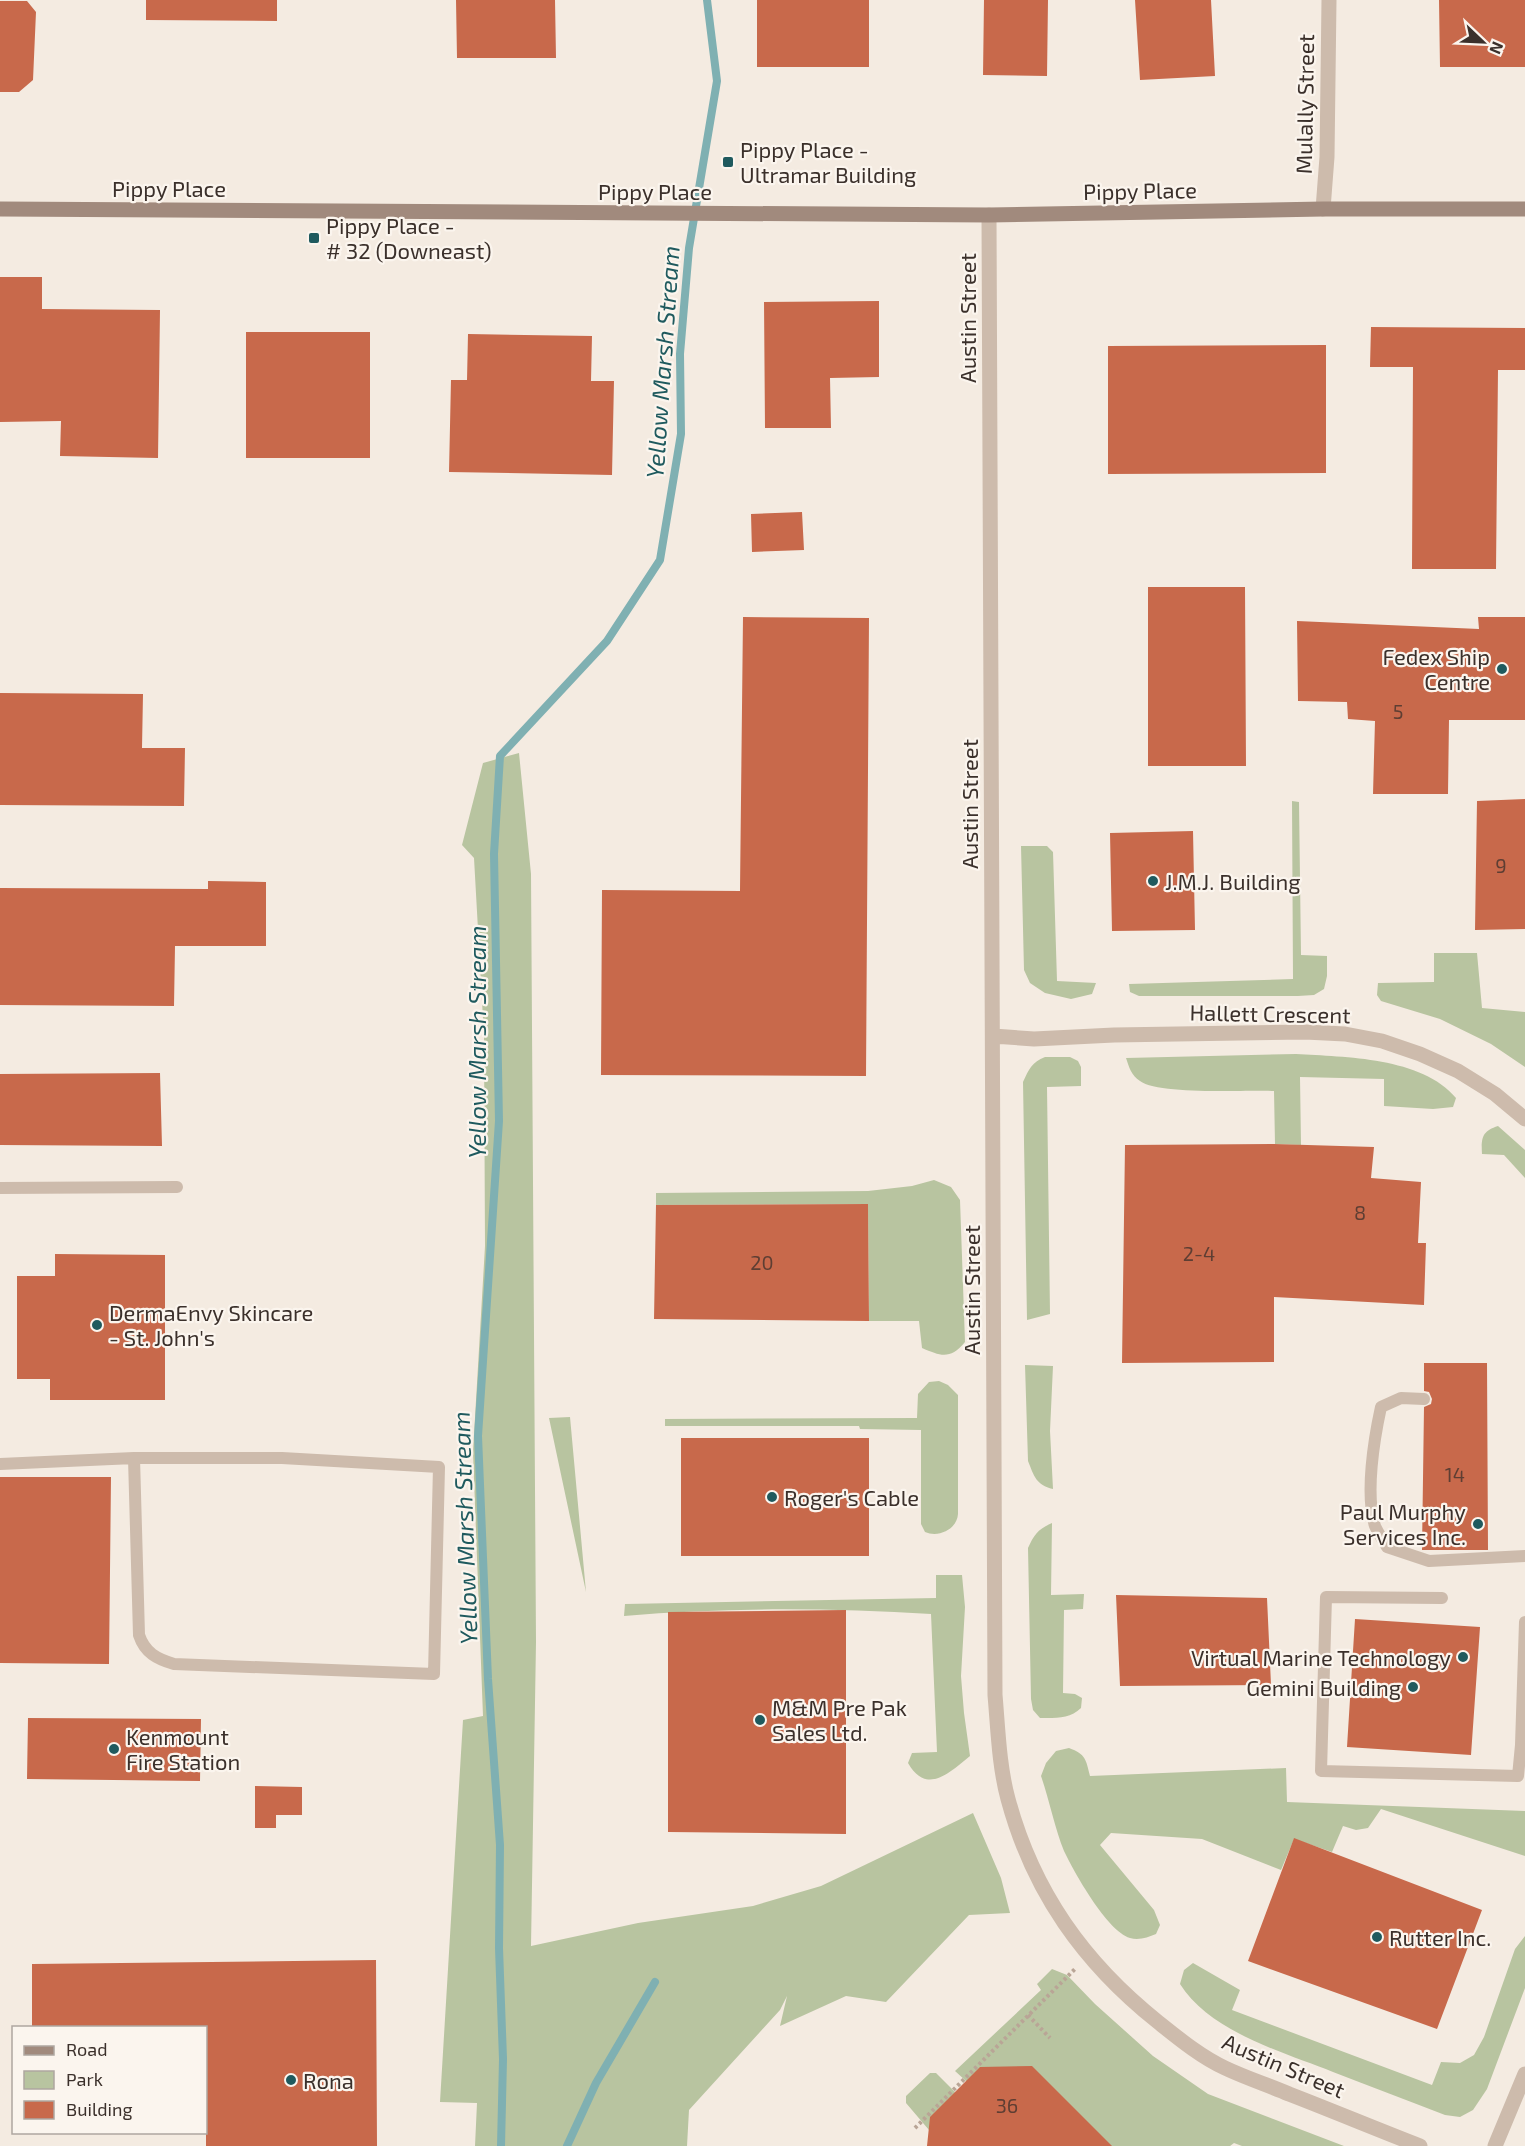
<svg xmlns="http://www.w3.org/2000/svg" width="1525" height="2146" viewBox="0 0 1525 2146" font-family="'Exo 2',sans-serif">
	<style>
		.green { fill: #b8c4a0 }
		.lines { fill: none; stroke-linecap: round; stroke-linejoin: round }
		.stream { stroke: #7fb0b2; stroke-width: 8 }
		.building { fill: #c8694b }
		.path { stroke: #b9a596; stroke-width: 4; stroke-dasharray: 3 3; stroke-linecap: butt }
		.lane { stroke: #cdbbac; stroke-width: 12 }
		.street { stroke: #cdbbac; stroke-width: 15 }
		.secondary { stroke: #a18a7d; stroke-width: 15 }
		.poi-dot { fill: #1f5a5e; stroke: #fbf5ee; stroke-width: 2 }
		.labels { text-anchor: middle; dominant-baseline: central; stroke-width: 4.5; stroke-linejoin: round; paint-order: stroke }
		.number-label { font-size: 20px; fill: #5e3e33 }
		.street-label { font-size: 22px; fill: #3b302b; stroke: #fbf5ee }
		.poi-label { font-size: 22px; fill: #3b302b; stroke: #fbf5ee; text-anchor: start }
		.water-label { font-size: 24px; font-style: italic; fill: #1f5a5e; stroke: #fbf5ee }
	</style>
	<rect width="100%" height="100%" fill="#f4ebe1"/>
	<path class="green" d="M 519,753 L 531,874 L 536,1642 L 531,1946 L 638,1923 L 753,1906 L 821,1886 L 973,1813 L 1001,1878 L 1010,1913 L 969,1915 L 886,2002 L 846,1996 L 780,2026 L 787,1996 L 780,2010 L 689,2110 L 687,2146 L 475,2146 L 477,2103 L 440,2102 L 463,1720 L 483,1716 L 473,1452 L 485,1246 L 484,1037 L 474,858 L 462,845 L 483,763 Z
		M 1292,801 L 1299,802 L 1301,955 L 1327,956 L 1327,976 L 1324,989 L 1314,995 L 1298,996 L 1139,996 L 1130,992 L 1129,984 L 1293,979 Z
		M 1021,846 L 1047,846 L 1053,852 L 1057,981 L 1096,983 L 1092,994 L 1071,999 L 1045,993 L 1030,983 L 1024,970 Z
		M 1434,953 L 1477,953 L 1482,1008 L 1525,1012 L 1525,1067 L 1491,1044 L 1440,1019 L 1381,1001 L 1377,995 L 1378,983 L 1434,982 Z
		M 1296,1054 C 1345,1057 1422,1057 1456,1098 L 1453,1107 L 1433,1109 L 1384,1106 L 1384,1079 L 1300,1077 L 1301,1145 L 1275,1144 L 1274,1091 C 1247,1090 1158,1095 1140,1081 C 1131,1075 1129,1067 1126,1058 Z
		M 1045,1057 L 1070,1057 L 1078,1061 L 1081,1067 L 1081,1086 L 1047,1087 L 1050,1314 L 1027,1320 L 1023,1082 C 1029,1069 1032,1062 1045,1057 Z
		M 1498,1126 L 1525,1150 L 1525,1178 L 1504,1155 L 1482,1154 C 1481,1138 1482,1131 1498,1126 Z
		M 934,1180 L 951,1187 L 960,1200 L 965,1342 C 950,1360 941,1356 922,1348 L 919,1321 L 869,1321 L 868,1204 L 656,1205 L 656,1193 L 868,1191 L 912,1186 Z
		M 1025,1365 L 1053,1366 L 1050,1431 L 1053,1489 C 1036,1485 1034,1476 1028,1461 Z
		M 939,1381 L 948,1385 L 958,1395 L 958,1514 C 957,1529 939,1538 925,1532 L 921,1524 L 921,1430 L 860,1429 L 859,1426 L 665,1426 L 665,1419 L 917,1418 L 918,1394 L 929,1382 Z
		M 570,1417 L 586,1592 L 549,1418 Z
		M 1052,1523 L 1051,1595 L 1084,1594 L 1083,1609 L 1064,1610 L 1063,1693 L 1075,1694 L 1082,1698 L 1081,1708 C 1070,1719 1056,1718 1040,1718 L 1033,1710 L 1031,1699 L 1028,1548 C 1034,1535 1038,1529 1052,1523 Z
		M 936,1575 L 962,1575 L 965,1607 L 961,1676 L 964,1713 L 970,1756 C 950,1772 927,1796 908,1763 L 912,1753 L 937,1752 L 931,1614 C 830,1608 726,1607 624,1616 L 625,1604 L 936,1598 Z
		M 1069,1748 C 1086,1754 1086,1760 1090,1776 L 1286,1768 L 1287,1802 L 1525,1811 L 1525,1856 L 1381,1809 L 1368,1828 L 1356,1830 L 1343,1826 L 1332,1852 L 1294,1839 L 1281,1870 L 1202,1839 L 1111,1833 L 1100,1845 L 1154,1910 L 1160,1925 L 1156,1934 C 1148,1937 1139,1941 1130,1938 C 1107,1931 1074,1872 1064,1851 C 1055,1829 1049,1799 1041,1776 L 1046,1763 L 1056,1751 Z
		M 1525,1936 L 1525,1988 L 1487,2089 L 1473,2110 L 1460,2117 L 1445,2115 C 1408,2101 1370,2086 1333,2072 C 1283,2052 1210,2032 1180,1984 L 1184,1970 L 1193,1963 L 1240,1990 L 1232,2010 L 1432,2085 L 1441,2062 L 1460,2063 L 1474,2055 L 1484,2037 L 1515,1949 Z
		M 1052,1969 L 1067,1975 L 1095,2004 L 1153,2056 L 1208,2094 L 1344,2146 L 1242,2146 L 1234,2143 L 1230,2146 L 1097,2146 L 966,2081 L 955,2071 L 1041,1990 L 1037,1984 Z
		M 930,2073 L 936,2073 L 955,2092 L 929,2130 L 906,2103 L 906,2096 Z"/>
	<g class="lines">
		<path class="stream" d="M 501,2146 L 503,2059 L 499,1948 L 500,1845 L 488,1679 L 478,1436 L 499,1121 L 494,854 L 500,756 L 607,641 L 660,560 L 681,434 L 680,354 L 689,248 L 717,81 L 707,0
			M 567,2146 L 596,2083 L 655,1982"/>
	</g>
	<path class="building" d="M 146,0 L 277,0 L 277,21 L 146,20 Z
		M 456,0 L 555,0 L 556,58 L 457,58 Z
		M 757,0 L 869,0 L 869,67 L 757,67 Z
		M 984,0 L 1048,0 L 1047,76 L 983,75 Z
		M 1135,0 L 1211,0 L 1215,76 L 1140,80 Z
		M 1439,0 L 1525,0 L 1525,67 L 1440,67 Z
		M 0,1 L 27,1 L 36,12 L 33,80 L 19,92 L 0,92 Z
		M 0,277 L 42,277 L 42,309 L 160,310 L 158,458 L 60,456 L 61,421 L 0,422 Z
		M 879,301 L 879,377 L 830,378 L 831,428 L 765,428 L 764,302 Z
		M 1371,327 L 1525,328 L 1525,370 L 1498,370 L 1496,569 L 1412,569 L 1413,367 L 1370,367 Z
		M 246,332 L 370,332 L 370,458 L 246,458 Z
		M 468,334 L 592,336 L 591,381 L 614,381 L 612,475 L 449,472 L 451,380 L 467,380 Z
		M 1326,345 L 1326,473 L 1108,474 L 1108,346 Z
		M 802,512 L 804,550 L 752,552 L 751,514 Z
		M 1148,587 L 1245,587 L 1246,766 L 1148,766 Z
		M 743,617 L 869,618 L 866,1076 L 601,1075 L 602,890 L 740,891 Z
		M 1478,617 L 1525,617 L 1525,720 L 1449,720 L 1448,794 L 1373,794 L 1375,721 L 1348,719 L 1347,702 L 1298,701 L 1297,621 L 1479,629 Z
		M 0,693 L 143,694 L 142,748 L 185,748 L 184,806 L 0,805 Z
		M 1525,799 L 1525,929 L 1475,930 L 1477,801 Z
		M 1193,831 L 1195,930 L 1112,931 L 1110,833 Z
		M 208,881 L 266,882 L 266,946 L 175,946 L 174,1006 L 0,1005 L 0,888 L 208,889 Z
		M 160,1073 L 162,1146 L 0,1145 L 0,1074 Z
		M 1274,1144 L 1374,1147 L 1371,1178 L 1421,1182 L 1418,1243 L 1426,1243 L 1424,1305 L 1274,1297 L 1274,1362 L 1122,1363 L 1125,1145 Z
		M 868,1204 L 869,1321 L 654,1319 L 656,1205 Z
		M 55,1254 L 165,1255 L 165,1400 L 50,1400 L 50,1379 L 17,1379 L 17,1276 L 55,1276 Z
		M 1424,1363 L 1487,1363 L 1488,1550 L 1422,1550 L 1424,1407 L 1431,1404 L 1432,1399 L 1429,1392 L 1424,1391 Z
		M 681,1438 L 869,1438 L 869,1556 L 681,1556 Z
		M 0,1477 L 111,1477 L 109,1664 L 0,1663 Z
		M 1116,1595 L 1267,1598 L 1271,1685 L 1120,1686 Z
		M 846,1610 L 846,1834 L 668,1832 L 668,1612 Z
		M 1355,1619 L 1480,1627 L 1471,1755 L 1347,1747 Z
		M 28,1718 L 201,1719 L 200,1781 L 27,1779 Z
		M 255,1786 L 302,1787 L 302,1815 L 276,1815 L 276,1828 L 255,1828 Z
		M 1294,1838 L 1482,1910 L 1437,2029 L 1248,1961 Z
		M 376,1960 L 377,2146 L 206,2146 L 206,2028 L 32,2028 L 32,1964 Z
		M 1032,2066 L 1112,2146 L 927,2146 L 930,2117 L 980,2067 Z"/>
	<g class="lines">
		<path class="path" d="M 1028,2015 L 1050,2038
			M 915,2128 L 1075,1969"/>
		<path class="lane" d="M 0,1188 L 177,1187
			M 1424,1399 L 1401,1398 L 1381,1407 C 1374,1439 1365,1494 1375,1526 C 1378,1533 1383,1540 1387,1547 L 1429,1561 L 1525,1556
			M 134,1458 L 282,1458 L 439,1467 L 434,1674 L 174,1664 C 157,1659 145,1653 139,1635 Z
			M 0,1464 L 134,1458
			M 1442,1598 L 1326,1597 L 1321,1771 L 1518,1776 L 1521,1745
			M 1525,1622 L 1521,1745 L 1525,1745"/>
		<path class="street" d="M 1323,209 L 1327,157 L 1329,0
			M 989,215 L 995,1695 C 998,1729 999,1766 1008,1799 C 1033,1892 1084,1963 1158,2022 C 1178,2038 1201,2057 1225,2068 C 1246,2078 1268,2085 1289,2094 C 1333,2111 1376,2129 1420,2146
			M 993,1036 L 1034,1039 L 1114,1035 L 1305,1032 L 1345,1034 L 1382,1041 L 1420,1054 L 1458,1071 L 1495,1094 L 1525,1119
			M 1495,2146 L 1525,2074"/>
		<path class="secondary" d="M 0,209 L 989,215 L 1323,209 L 1525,209"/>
	</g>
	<g class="poi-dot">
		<rect x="722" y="156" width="12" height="12" rx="3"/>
		<rect x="308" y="232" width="12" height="12" rx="3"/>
		<circle cx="1502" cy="669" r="6"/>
		<circle cx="1153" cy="881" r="6"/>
		<circle cx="97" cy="1325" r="6"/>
		<circle cx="772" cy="1497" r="6"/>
		<circle cx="1478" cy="1524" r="6"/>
		<circle cx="1463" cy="1657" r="6"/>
		<circle cx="1413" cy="1687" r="6"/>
		<circle cx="760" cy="1720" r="6"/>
		<circle cx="114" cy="1749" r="6"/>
		<circle cx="1377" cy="1937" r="6"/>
		<circle cx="291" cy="2080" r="6"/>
	</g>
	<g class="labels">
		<g class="number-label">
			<text x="1398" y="711">5</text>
			<text x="1501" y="865">9</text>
			<text x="1360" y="1212">8</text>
			<text x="1199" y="1253">2-4</text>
			<text x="762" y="1262">20</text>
			<text x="1455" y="1474">14</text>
			<text x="1007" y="2105">36</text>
		</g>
		<g class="street-label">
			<text transform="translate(1304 104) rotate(-89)">Mulally Street</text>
			<text x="169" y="188">Pippy Place</text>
			<text transform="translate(1140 190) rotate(-1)">Pippy Place</text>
			<text x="655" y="191">Pippy Place</text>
			<text transform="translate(967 318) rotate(-90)">Austin Street</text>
			<text transform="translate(969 804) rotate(-90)">Austin Street</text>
			<text transform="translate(1270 1013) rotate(1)">Hallett Crescent</text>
			<text transform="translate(971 1290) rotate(-90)">Austin Street</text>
			<text transform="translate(1284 2065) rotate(23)">Austin Street</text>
		</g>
		<g class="poi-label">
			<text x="740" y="149">Pippy Place -<tspan x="740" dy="25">Ultramar Building</tspan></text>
			<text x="326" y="225">Pippy Place -<tspan x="326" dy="25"># 32 (Downeast)</tspan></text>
			<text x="1490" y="656" text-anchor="end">Fedex Ship<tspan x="1490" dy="25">Centre</tspan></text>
			<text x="1165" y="881">J.M.J. Building</text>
			<text x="109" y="1312">DermaEnvy Skincare<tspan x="109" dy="25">- St. John's</tspan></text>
			<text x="784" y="1497">Roger's Cable</text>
			<text x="1466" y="1511" text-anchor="end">Paul Murphy<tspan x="1466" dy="25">Services Inc.</tspan></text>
			<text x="1451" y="1657" text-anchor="end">Virtual Marine Technology</text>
			<text x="1401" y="1687" text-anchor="end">Gemini Building</text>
			<text x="772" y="1707">M&amp;M Pre Pak<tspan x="772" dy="25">Sales Ltd.</tspan></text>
			<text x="126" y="1736">Kenmount<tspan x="126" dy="25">Fire Station</tspan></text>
			<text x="1389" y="1937">Rutter Inc.</text>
			<text x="303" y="2080">Rona</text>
		</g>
		<g class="water-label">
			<text transform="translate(662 362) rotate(-86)">Yellow Marsh Stream</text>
			<text transform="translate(476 1042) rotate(-90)">Yellow Marsh Stream</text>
			<text transform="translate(464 1528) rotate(-92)">Yellow Marsh Stream</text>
		</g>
	</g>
	<rect x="12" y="2026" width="195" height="108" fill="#fbf5ee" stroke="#aea6a0" stroke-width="1.5"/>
	<rect x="24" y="2046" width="30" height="9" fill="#a18a7d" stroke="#aea6a0" stroke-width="1.5"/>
	<text x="66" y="2056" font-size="18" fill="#3b302b">Road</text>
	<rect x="24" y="2071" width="30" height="18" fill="#b8c4a0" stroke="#aea6a0" stroke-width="1.5"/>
	<text x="66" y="2086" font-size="18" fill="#3b302b">Park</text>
	<rect x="24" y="2101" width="30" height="18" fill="#c8694b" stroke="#aea6a0" stroke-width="1.5"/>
	<text x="66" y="2116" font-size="18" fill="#3b302b">Building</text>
	<g transform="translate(1483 42) rotate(113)" stroke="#fbf5ee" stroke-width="4.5" paint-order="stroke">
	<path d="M0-4.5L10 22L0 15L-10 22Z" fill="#3b302b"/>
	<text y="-9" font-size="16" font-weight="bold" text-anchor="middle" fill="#3b302b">N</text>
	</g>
</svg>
